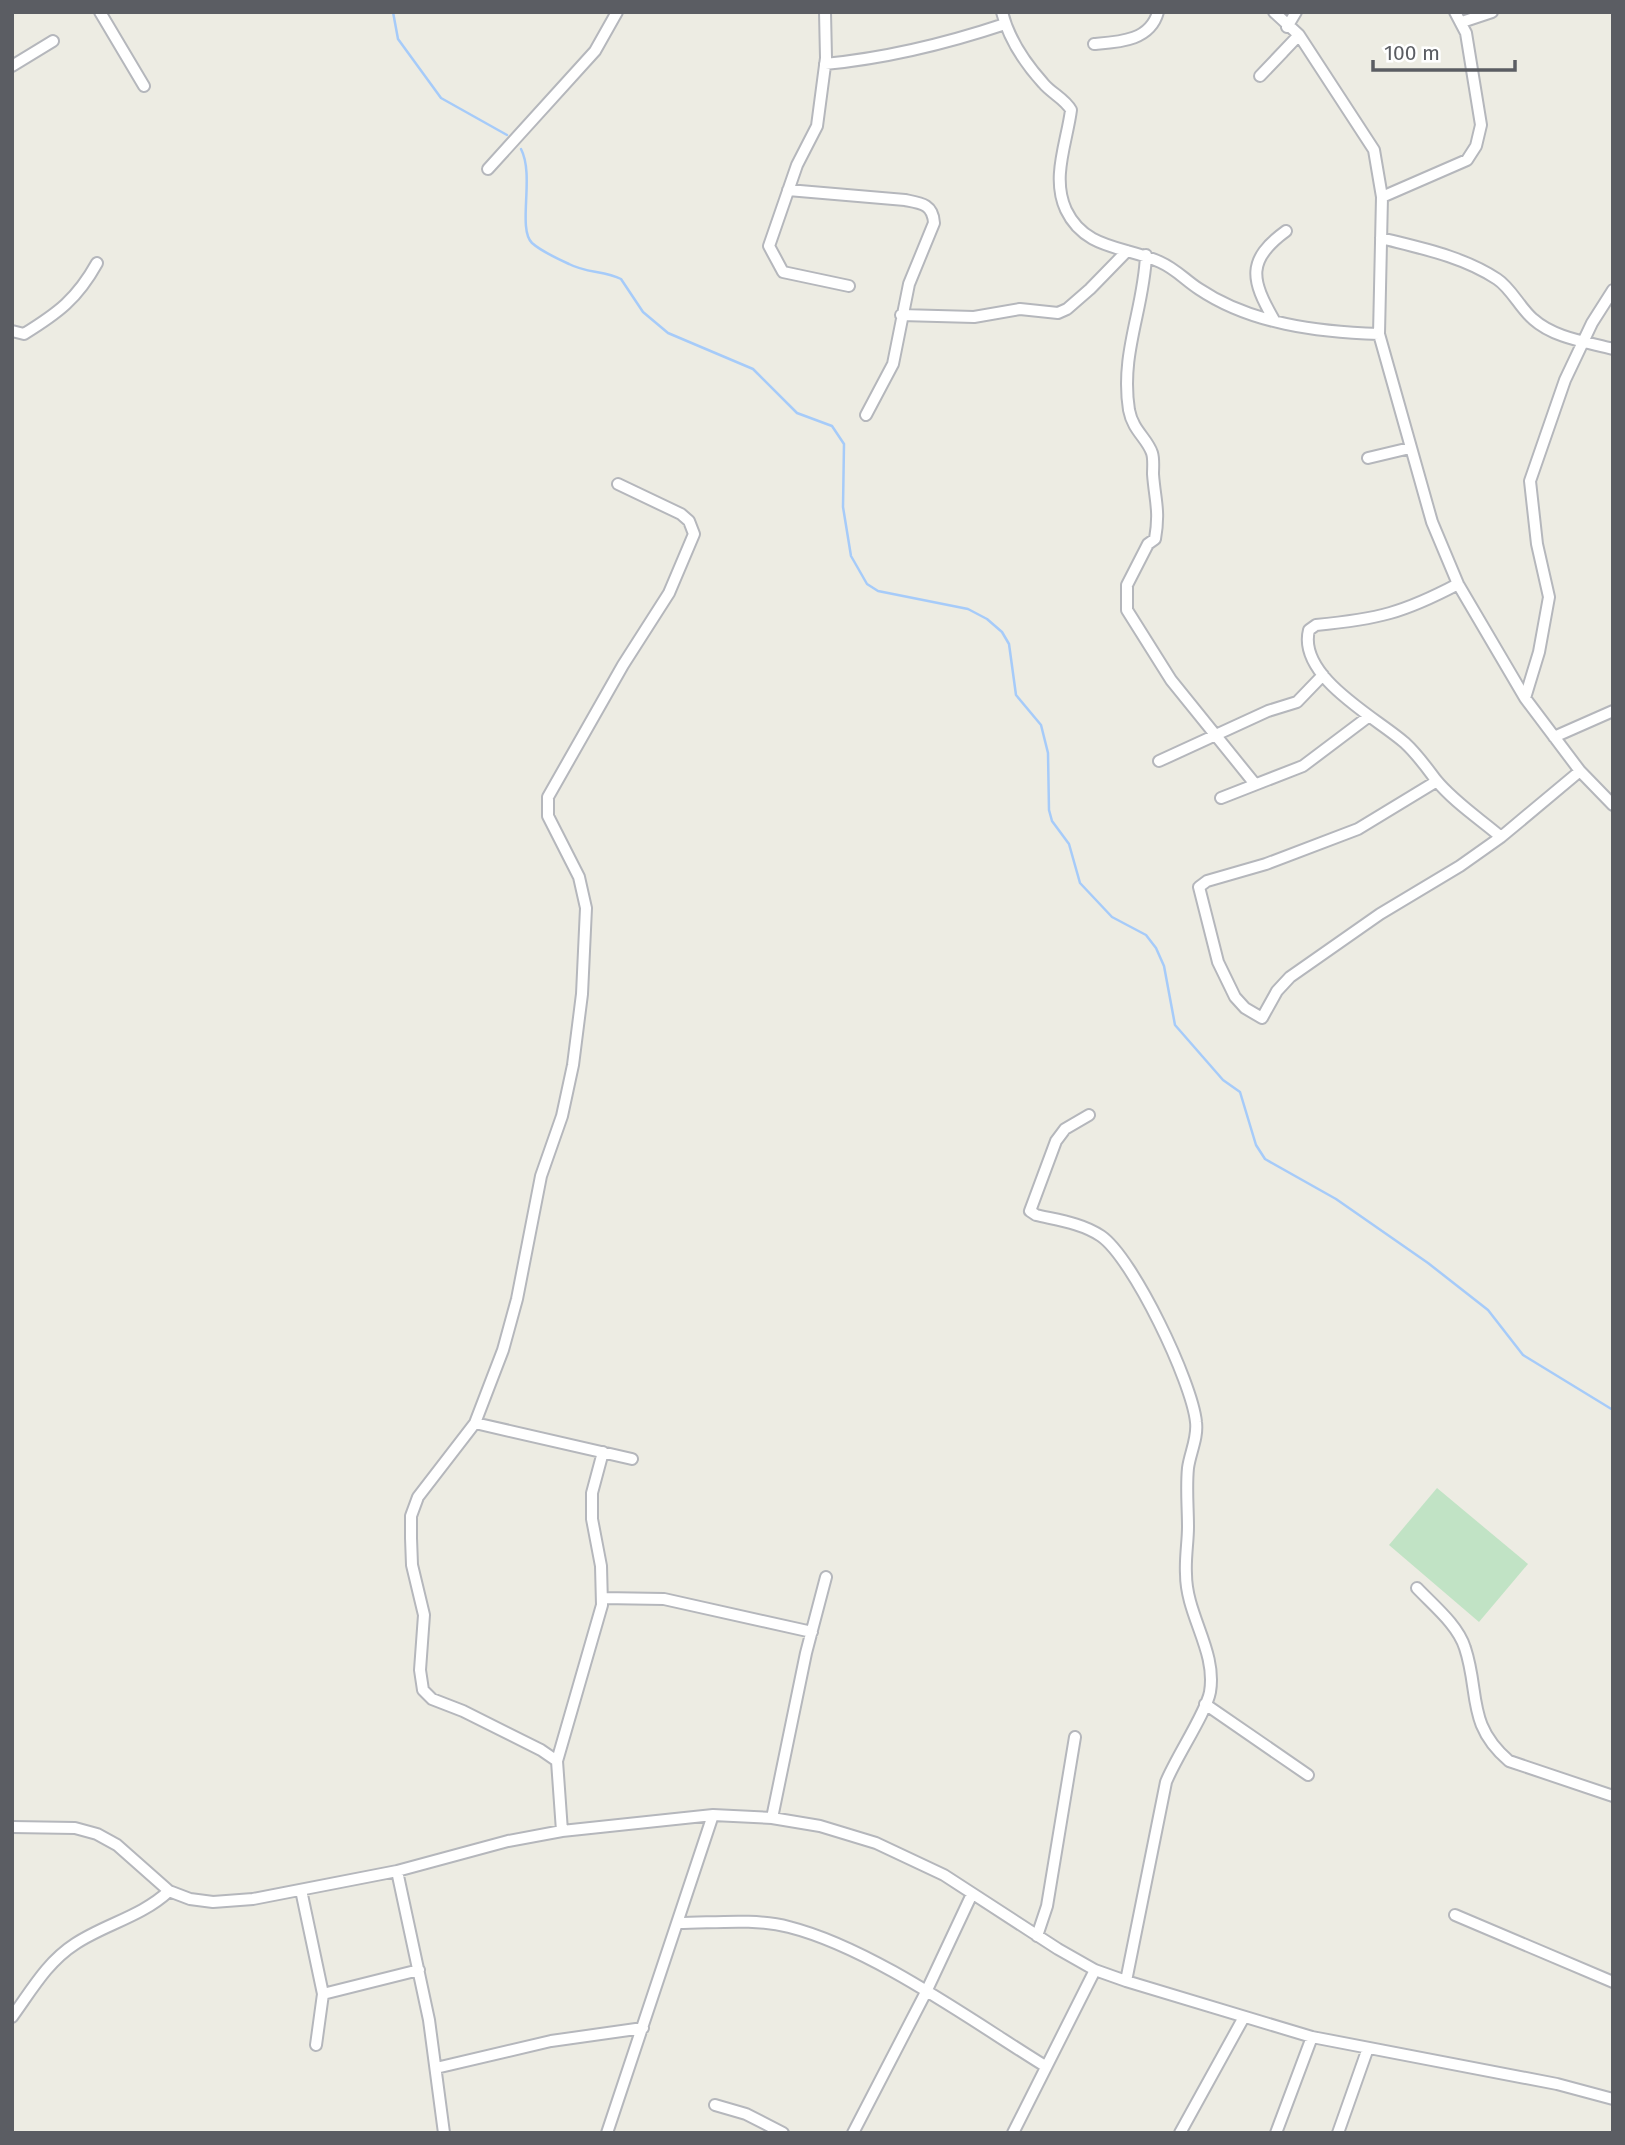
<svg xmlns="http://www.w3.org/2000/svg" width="1625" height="2145" viewBox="0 0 1625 2145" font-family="'Fira Sans',sans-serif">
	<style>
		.green { fill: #c1e3c5 }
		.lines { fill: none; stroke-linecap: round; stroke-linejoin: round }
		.stream { stroke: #a6cbf9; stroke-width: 2.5 }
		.minor-casing { stroke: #b5b7bc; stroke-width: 14 }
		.minor { stroke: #fff; stroke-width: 10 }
	</style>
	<rect width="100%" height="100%" fill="#edece3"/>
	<path class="green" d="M 1437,1488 L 1528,1564 L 1479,1622 L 1389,1545 Z"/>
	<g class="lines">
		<path class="stream" d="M 393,12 L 398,39 L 441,98 L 507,135
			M 521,149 C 535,176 517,228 532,243 C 541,251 558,259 569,264 C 586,273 605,271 621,279 L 643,312 L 668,333 L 753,369 L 797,413 L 832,426 L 844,444 L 843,507 L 851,556 L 867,584 L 878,591 L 968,609 L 987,619 L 1002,632 L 1009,644 L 1016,695 L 1041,725 L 1048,753 L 1049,810 L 1052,821 L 1069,844 L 1080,883 L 1112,917 L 1146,935 L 1156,948 L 1164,966 L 1175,1025 L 1223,1080 L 1240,1092 L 1256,1145 L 1265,1159 L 1336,1199 L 1428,1263 L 1488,1310 L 1523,1355 L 1613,1410"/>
		<g class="minor-casing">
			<path id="minor" d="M 100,12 L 144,86
				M 825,12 L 826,58 L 817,126 L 797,165 L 769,246 L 783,272 L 849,286
				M 1002,12 C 1009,40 1024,62 1043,83 C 1051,93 1065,99 1071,110 C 1067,142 1051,178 1066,210 C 1085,250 1125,246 1160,262 C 1176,269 1185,280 1199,289 C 1251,324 1318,332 1379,334
				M 1274,12 L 1299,35 L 1374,150 L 1382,197 L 1379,334 L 1432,522 L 1458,584 L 1525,698 L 1580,771 L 1613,805
				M 1462,22 L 1492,12
				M 1287,27 L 1296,12
				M 1094,44 C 1119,42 1150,41 1158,12
				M 1283,52 L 1260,76 L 1299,35
				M 825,64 C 888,58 945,44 1005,24
				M 12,66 L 53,41
				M 488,169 L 595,51 L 617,12
				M 788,190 L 905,200 C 921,203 933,204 934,223 L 909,284 L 893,364 L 866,415
				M 1382,197 L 1467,160 L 1476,146 L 1481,125 L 1466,33 L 1455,12
				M 1381,238 C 1420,248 1462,256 1497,279 C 1511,288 1520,308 1533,319 C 1554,338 1587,342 1613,349
				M 1146,255 C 1144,309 1120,353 1129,410 C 1133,431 1147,438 1152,453 C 1154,459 1153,468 1153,474 C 1155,501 1160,510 1155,539 L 1148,544 L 1127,585 L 1127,610 L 1171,680 L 1255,784
				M 901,315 L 974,317 L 1020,309 L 1058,313 L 1067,309 L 1090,289 L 1127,251
				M 1274,320 C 1251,280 1246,260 1286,231
				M 12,331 L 24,334 C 58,313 77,299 97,263
				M 1368,458 L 1410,448
				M 1458,584 C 1403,613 1378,619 1316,625 L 1309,630 C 1297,677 1377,718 1405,743 C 1417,754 1427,768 1436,780 C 1454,802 1480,819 1501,837
				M 1525,698 L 1539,652 L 1549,597 L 1537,544 L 1530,481 L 1565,380 L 1592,323 L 1613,290
				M 1554,737 L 1613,711
				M 1159,761 L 1268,711 L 1297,702 L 1323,675
				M 1437,781 L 1358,829 L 1266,864 L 1207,881 L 1199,887 L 1218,962 L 1235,997 L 1245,1008 L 1262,1018 L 1277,991 L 1290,977 L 1380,914 L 1460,866 L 1501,837 L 1580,771
				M 1221,798 L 1303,766 L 1368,717
				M 1089,1115 L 1065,1129 L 1056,1141 L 1030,1211 L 1036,1215 C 1057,1220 1082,1223 1101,1236 C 1133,1258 1192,1382 1196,1422 C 1198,1438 1190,1453 1188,1468 C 1186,1488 1188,1507 1188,1527 C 1188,1542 1185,1558 1186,1574 C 1186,1615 1217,1651 1210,1692 C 1206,1713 1176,1757 1166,1782 L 1126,1981
				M 475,1423 L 632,1459
				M 1417,1588 C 1433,1605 1458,1625 1465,1648 C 1480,1693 1466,1724 1509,1761 L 1613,1796
				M 602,1598 L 664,1599 L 812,1632
				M 1205,1704 L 1308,1775
				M 557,1761 L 541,1750 L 463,1711 L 432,1699 L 423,1690 L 420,1670 L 424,1615 L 412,1565 L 411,1538 L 411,1516 L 418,1497 L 475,1423 L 503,1350 L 517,1299 L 541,1176 L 562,1116 L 573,1065 L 582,994 L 586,908 L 579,877 L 548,816 L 548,797 L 623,665 L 669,593 L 694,534 L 689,521 L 681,514 L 618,484
				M 772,1818 L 806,1653 L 826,1577
				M 12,1827 L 75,1828 L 97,1834 L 117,1845 L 169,1891 L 190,1899 L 213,1902 L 253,1899 L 397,1871 L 508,1841 L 562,1831 L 713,1815 L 772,1818 L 820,1826 L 876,1843 L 944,1875 L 1058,1949 L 1095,1970 L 1126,1981 L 1312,2037 L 1557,2084 L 1613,2099
				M 562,1831 L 557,1761 L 602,1605 L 601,1566 L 592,1519 L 592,1493 L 603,1452
				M 397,1871 L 429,2020 L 444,2133
				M 301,1890 L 323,1994 L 316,2045
				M 1455,1915 L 1613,1982
				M 678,1923 C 714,1923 754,1918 789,1927 C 872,1948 972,2021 1045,2066
				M 1037,1936 L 1047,1906 L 1075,1737
				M 323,1994 L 419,1970
				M 12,2017 C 31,1991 47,1962 75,1944 C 105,1924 141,1917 169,1891
				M 436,2068 L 551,2041 L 643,2028
				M 715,2105 L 746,2114 L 783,2133
				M 607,2133 L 713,1815
				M 853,2133 L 926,1992 L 972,1894
				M 1013,2133 L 1095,1970
				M 1180,2133 L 1244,2017
				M 1276,2133 L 1312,2037
				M 1338,2133 L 1368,2048"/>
		</g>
		<use href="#minor" class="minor"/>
	</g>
	<rect width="1625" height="2145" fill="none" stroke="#5b5d63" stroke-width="28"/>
	<path d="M1373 60v10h142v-10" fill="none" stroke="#5b5d63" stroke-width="3.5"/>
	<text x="1384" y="60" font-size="21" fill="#5b5d63" stroke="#ffffff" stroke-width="5" paint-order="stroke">100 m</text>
</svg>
